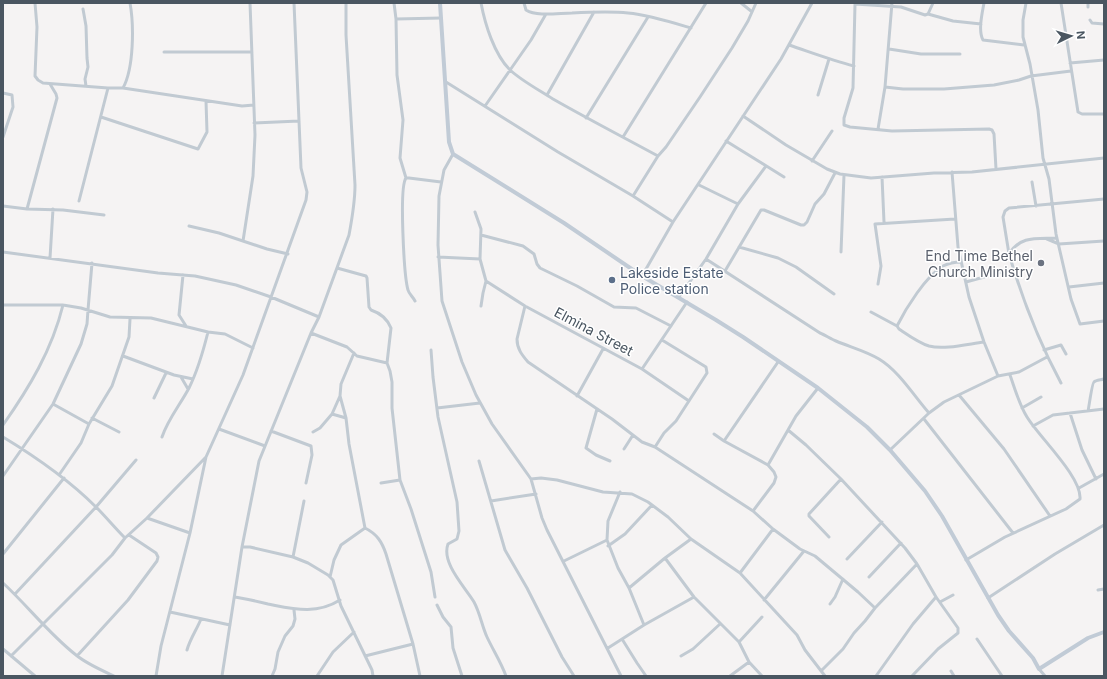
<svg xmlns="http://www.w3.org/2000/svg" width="1107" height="679" viewBox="0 0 1107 679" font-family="Inter,sans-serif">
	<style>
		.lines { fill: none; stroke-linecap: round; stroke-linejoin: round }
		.street { stroke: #c1cad2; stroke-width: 3 }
		.secondary { stroke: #c1cbd6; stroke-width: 4 }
		.worship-dot { fill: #6b7280; stroke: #fff; stroke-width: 1.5 }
		.service-dot { fill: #5c6f8a; stroke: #fff; stroke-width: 1.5 }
		.labels { text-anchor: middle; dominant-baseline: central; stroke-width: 3; stroke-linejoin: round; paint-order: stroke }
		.worship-label { font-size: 14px; fill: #5b616d; stroke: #fff; text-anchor: end }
		.service-label { font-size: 14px; fill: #4e5e75; stroke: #fff; text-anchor: start }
		.street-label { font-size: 14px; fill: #4a5661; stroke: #fff }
	</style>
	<rect width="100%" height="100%" fill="#f5f3f3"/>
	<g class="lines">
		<path class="street" d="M 35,3 L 37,27 L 35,76 L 38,80 L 43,83 L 108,88 L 123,88 L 242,106 L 254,105
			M 394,3 L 396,19 L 397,75 L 403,120 L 400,158 L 406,178 C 399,187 404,276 408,290 C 409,294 413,297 415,301
			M 481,3 C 485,24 494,54 510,70 C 522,81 539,90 553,99 C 588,119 623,137 658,156
			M 524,3 L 526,10 C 537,17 559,13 572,13 C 591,12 610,11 628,13 C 649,15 671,22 691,28
			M 741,3 L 751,11
			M 984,3 C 982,14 978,31 983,40 L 1024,45
			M 1026,3 L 1023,20 L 1023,37 L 1030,64 L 1038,110 L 1043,158 L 1049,179 L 1056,234 L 1071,299 L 1080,324 L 1104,321
			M 1061,3 L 1078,112 L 1082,114 L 1104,114
			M 1088,3 L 1088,7
			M 855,4 L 853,88 L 844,118 L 844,125 L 850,127 L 892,131 L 989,129 L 992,130 L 994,134 L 996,169
			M 855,4 L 901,7 L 925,15 L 928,14 L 953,21 L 981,24
			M 83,9 L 86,26 L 87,58 L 88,67 L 85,79 L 86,86
			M 928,14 L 933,3
			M 396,19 L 441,18
			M 1090,20 L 1092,23 L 1104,24
			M 789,45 C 810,52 831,60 854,66
			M 889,49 L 921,54 L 960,54
			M 164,52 L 252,52
			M 1070,63 L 1104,60
			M 446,82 L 558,152 L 633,196 L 673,222
			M 885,87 L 903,89 L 944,89 L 994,85 L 1019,80 L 1031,76 L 1071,71
			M 123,88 C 134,68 134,25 130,3
			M 3,93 L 12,95 L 13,107 L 3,137
			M 547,95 L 594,12
			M 818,95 L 829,59
			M 485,106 L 531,40 L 546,14
			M 743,116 L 786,145 L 827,169 L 840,174 L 871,178 L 934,173 L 972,172 L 1104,158
			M 101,117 L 198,149 L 207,132 L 206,101
			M 586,118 L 648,17
			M 254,123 L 299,121
			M 878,129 L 885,87 L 892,3
			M 623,137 L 706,3
			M 726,141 L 784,177
			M 453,154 L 444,170 L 439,196 L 438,245 L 442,301 L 462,362 L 476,395 L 492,424 L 531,479 L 542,518 L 547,530 L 621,676
			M 812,161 L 832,131
			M 952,172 L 958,247 L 969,297 L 984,342 L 998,376
			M 882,177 L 884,222
			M 406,178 L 409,178 L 441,182
			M 1032,182 L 1036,206
			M 699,185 L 738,204
			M 633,196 L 658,156 L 666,147 L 700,97 L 732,48 L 748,21 L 756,3
			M 79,201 L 108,88
			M 3,206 L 27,209 L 63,210 L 104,215
			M 27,209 L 57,98 L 56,94 L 50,84
			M 475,212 L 481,229 L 480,259 L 486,281 L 483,293 L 481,306
			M 189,226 L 219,233 L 267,249 L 288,254
			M 481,235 L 523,246 L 534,254 L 537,264 L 540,268 L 577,286 L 614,307 L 636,308 L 671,326
			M 1057,238 C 1037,239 1021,235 1009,254 C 1022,298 1039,342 1061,383
			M 1047,239 L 1059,244 L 1104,241
			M 243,241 L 253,176 L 255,135 L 250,3
			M 739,247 L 778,258 L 796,267 L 834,294
			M 3,252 L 158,273 L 195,276 L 236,285 L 271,297 L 319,317
			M 841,252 L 844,175
			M 1009,254 L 1003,217 L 1005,211 L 1009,208 L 1104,199
			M 438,257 L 480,259
			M 50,258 L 53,209
			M 706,259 L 820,333 C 825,335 831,339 836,341 C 850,347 866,351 879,359 C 899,371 914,396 929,413
			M 337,268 L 366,276 L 367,278 L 369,307 L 371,310 C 380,313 387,318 391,328 L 387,363 L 390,371 L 392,382 L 392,408 L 400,480 L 411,509 L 431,572 L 435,597
			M 725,271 L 761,210 L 764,210 L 801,225 L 804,225 L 807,222 L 815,204 L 824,194 L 835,173
			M 183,275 L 179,315 L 186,326
			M 642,276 L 673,222 L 781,59 L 812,3
			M 486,281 L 525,306 L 642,369 L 689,401
			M 966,282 L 1013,269
			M 878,284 L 881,266 L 875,224 L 955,219
			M 1069,287 L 1104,283
			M 679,297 L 706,259 L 738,204 L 766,166
			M 3,305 L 63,305 L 81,308 L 110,317 L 151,318 L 208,332 L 225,334 L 253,348
			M 525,306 L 517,339 C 517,349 522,355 528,362 L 612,419 L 642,442 L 655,447 L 753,511 L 773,529 L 800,549 L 815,556 L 858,592 L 875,608
			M 871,312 L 897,326 L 899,329 C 908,335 919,343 929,346 C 944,350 968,344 984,342
			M 897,326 C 906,308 926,276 943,266 C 949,263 955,262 961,262
			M 311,333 L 347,347 L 357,356 L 387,363
			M 431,350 L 433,377 L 438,417 L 457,502 L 459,531 L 457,539 L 448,544 C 441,563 465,587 474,602 C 480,613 482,626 487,637 C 493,650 501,662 506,676
			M 1044,350 L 1061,345 L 1066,354
			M 123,356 L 174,375 L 193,379
			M 642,369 L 687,302
			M 181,377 L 188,389
			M 959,395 L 1004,449 L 1050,516
			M 340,396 L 346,418 L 349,444 L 365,528
			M 577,396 L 603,349
			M 154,398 L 166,373
			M 53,404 L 89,424
			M 437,408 L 480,403
			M 1022,408 L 1041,397
			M 597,409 L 586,448 L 596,455 L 610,461
			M 1088,411 C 1089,407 1092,383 1094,382 C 1096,380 1101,380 1104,379
			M 1070,413 L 1082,450 L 1096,479
			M 332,414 L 346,418
			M 92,418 L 119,432
			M 924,419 L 1013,533
			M 3,425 C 29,388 52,350 63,305
			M 1033,426 L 1053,415 L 1104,409
			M 219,429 L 265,446
			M 788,430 L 806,445 L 841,479 L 905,548 L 917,564 L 936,597 L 958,628 L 958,633 L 938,649 L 912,676
			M 271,431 L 311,446 L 312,455 L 306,483
			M 313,432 L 320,428 L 332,414 L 340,396 L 341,384 L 354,353
			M 714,434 L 724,441 L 768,465 L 774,472 L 776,477 L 774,483 L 753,511
			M 3,437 C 36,457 68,479 96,507 C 106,517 115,528 125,538
			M 162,437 C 168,419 180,405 189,388 C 198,370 203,352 208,332
			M 724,441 L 778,362
			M 655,447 L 664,433 L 676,421 L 707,373 L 706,367 L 662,340
			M 624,449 L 633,435
			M 890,450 L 929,413 L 944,402 L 998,376 L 1019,372 L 1047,357
			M 479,461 L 505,550 L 527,588 L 562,657 L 574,676
			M 768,465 L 796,416 L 818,388
			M 59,475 L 81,443 L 89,424 L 112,386 L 129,337 L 130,319
			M 3,476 L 53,404 L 81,344 L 87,324 L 88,310 L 92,263
			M 531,479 L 541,478 L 557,480 L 603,492 L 632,494 L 648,502 L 668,517 L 691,539 L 740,573 L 797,635 L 805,650 L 825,676
			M 381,483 L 400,480
			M 1079,488 L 1104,474
			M 491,501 L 536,494
			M 147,518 L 190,533
			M 365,528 C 377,534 382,542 386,554 L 413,644 L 420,676
			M 829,537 L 809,516 L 809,514 L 841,479
			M 607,540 L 608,521 L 620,492
			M 608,546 L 625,534 L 652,505
			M 242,547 L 250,547 L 293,557 L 308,563 L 328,575 L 333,580 L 341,606 L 372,670 L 373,676
			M 3,554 L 64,478
			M 293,557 L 304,501
			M 665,558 L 694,597 L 739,642 L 749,662 L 762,676
			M 847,559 L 882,522
			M 966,560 L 1005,537 L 1066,509 L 1080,499 C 1082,477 1039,437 1027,417 C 1019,404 1015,389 1010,375
			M 564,561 L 607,540 L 618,568 L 629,588 L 644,625 L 608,648
			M 740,573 L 773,529
			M 330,577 L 334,560 L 341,545 L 365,528
			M 869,577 L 901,543
			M 3,583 C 28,606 49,634 76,655 C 87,664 101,670 114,676
			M 629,588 L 665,558 L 691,539
			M 1098,590 L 1104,589
			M 15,594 L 96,507 L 136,460
			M 235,597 C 246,599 257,601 268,604 C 294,609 316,615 340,600
			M 988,598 L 1055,554 L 1104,525
			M 764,600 L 804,551
			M 940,602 L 953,595
			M 830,604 L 835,597 L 843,579
			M 437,605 L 443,617 L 451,627 L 453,648 L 462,676
			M 170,612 L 230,625
			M 644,625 L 694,597
			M 622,639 L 637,663 L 646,676
			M 977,639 L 1002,676
			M 739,642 L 762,617
			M 3,649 L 35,676
			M 187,650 C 190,639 197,629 201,619
			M 11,656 L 112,555 L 125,538 L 147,518 L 206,457
			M 77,656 L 128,600 L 157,561 L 158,557 L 156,553 L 129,535
			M 365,656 L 413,644
			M 681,656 L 693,649 L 720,624
			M 1039,669 L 1045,676
			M 821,671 L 843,649 L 854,633 L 865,621 L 875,608 L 917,564
			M 951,671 L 954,676
			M 156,676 L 161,646 L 190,533 L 206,457 L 243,375 L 306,200 L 307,192 L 301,168 L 294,3
			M 222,676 L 242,547 L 259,461 L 311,333 L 319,317 L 349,235 C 352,219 355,203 355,185 L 346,35 L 346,3
			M 272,676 L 275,669 L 278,652 L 285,636 L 293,626 L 295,619 L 294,610
			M 317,676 L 333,652 L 354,632
			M 730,676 L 749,662
			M 876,676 L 913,624 L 936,597"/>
		<path class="secondary" d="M 440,3 L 449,142 L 453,154 L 564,223 L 642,276 L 716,320 L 743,337 L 818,388 L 867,427 L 890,450 L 925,491 L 942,516 L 998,615 L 1009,631 L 1033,658 L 1039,669 L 1088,638 L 1104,632"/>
	</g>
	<circle class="worship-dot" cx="1041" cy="263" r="4"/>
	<circle class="service-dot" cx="612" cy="280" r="4"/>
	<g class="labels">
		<g class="worship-label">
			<text x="1033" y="255">End Time Bethel<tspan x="1033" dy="16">Church Ministry</tspan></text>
		</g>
		<g class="service-label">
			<text x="620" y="272">Lakeside Estate<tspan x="620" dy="16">Police station</tspan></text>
		</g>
		<g class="street-label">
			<text transform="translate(594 331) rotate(28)">Elmina Street</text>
		</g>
	</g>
	<rect width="1107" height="679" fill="none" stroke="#4a5661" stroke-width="8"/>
	<g transform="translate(1071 36) rotate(85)" stroke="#ffffff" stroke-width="3" paint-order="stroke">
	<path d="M0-3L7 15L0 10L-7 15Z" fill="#4a5661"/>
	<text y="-6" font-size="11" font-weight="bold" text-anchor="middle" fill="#4a5661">N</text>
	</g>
</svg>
